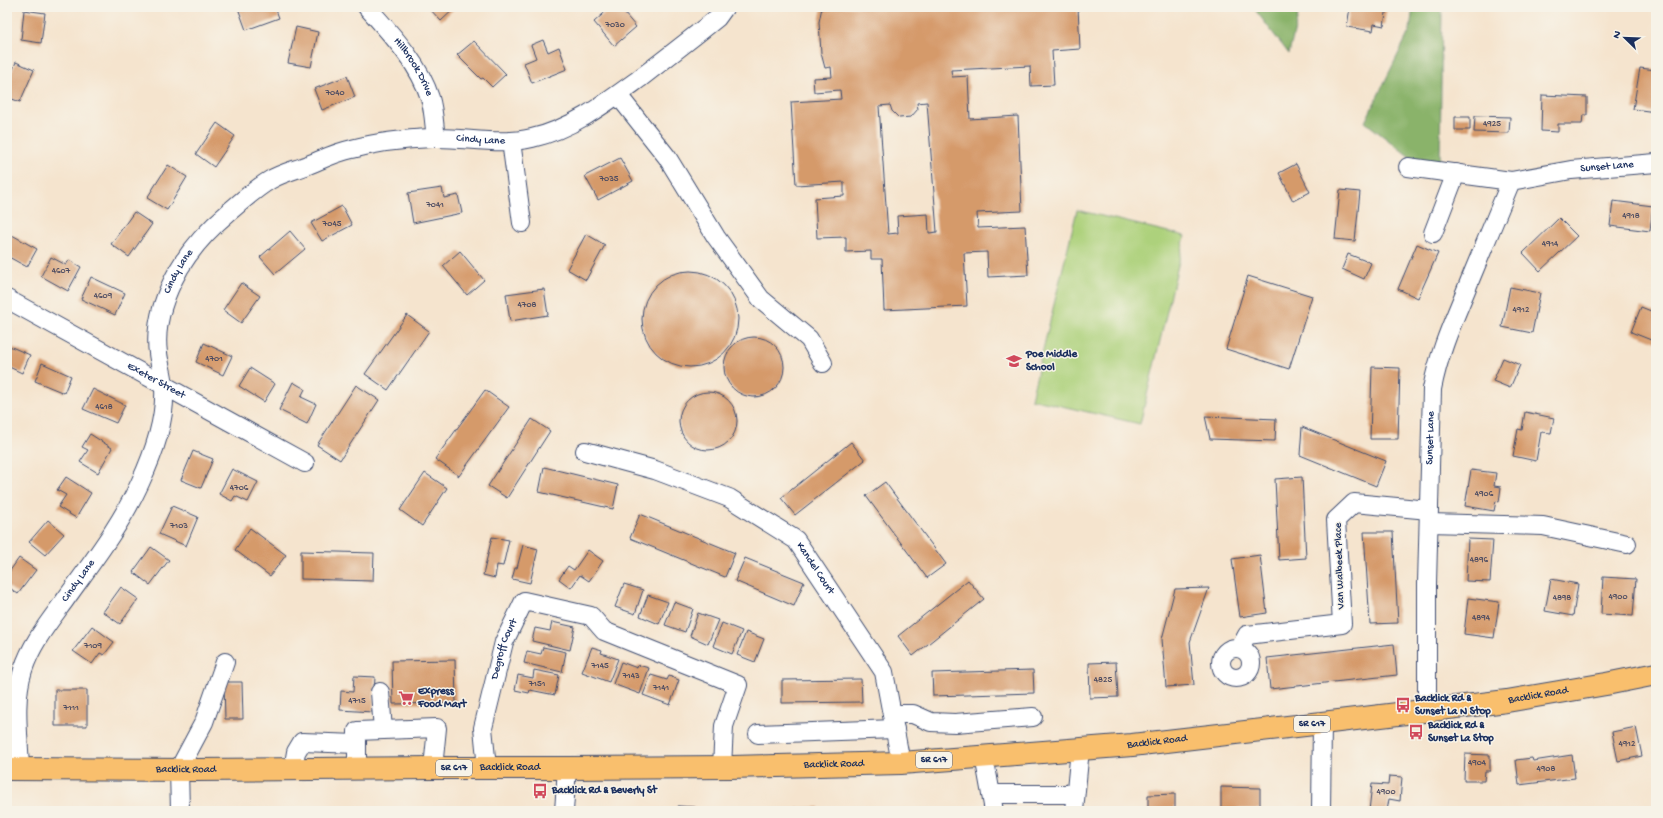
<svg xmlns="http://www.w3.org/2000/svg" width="1663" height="818" viewBox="0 0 1663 818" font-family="'Gochi Hand',sans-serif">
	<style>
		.green { fill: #add17b; stroke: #64806c }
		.forest { fill: #8ab36b; stroke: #527164 }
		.building { fill: #d59a6a; fill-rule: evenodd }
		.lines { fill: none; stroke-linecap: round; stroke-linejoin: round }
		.minor-casing { stroke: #3c4a6f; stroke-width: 20 }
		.major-casing { stroke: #3c4a6f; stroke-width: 24 }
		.minor { stroke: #fff; stroke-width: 18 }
		.major { stroke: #f9bf6d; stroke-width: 22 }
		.labels { text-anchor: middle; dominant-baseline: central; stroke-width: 3; stroke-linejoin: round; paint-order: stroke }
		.number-label { font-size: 9px; fill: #4a4a61 }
		.shield { fill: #f7f3e8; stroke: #5d6a87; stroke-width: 1 }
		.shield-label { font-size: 10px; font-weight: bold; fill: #1b2f5e }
		.street-label { font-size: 11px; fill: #1b2f5e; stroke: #f7f3e8 }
		.poi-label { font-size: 11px; font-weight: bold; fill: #1b2f5e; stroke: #f7f3e8; text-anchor: start }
	</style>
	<rect width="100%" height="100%" fill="#f7f3e8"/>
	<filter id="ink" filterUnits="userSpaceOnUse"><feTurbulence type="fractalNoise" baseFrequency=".025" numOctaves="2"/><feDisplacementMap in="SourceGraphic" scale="8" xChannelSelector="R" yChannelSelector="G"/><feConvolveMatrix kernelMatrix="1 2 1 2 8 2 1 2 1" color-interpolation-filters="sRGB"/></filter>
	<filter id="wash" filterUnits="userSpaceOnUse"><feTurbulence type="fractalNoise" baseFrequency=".012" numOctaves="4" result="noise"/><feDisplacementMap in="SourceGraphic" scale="16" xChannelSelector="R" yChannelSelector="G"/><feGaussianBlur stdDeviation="0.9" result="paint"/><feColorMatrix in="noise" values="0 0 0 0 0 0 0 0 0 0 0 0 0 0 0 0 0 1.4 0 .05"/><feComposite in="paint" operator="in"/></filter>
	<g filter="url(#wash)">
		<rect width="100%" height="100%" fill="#f5e4ce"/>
		<path class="green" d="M 1077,210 L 1185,236 L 1140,424 L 1031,399 Z"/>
		<path class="forest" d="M 1253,7 L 1300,7 L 1289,54 Z
			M 1413,7 L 1442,7 L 1440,164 L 1411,158 L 1365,122 L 1410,30 Z"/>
		<g id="blocks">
			<path class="building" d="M 240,7 L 275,7 L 279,18 L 246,30 L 238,8 Z
				M 428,7 L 456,7 L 441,21 Z
				M 611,7 L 619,7 L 636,27 L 614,46 L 594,22 Z
				M 822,7 L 1078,7 L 1080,49 L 1052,51 L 1054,85 L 1031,86 L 1030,66 L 951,70 L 952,77 L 968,76 L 970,119 L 1018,116 L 1022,211 L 977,213 L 978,228 L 1025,226 L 1028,275 L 988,277 L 987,252 L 964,253 L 967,306 L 884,310 L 882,259 L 871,259 L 871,251 L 846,252 L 846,237 L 817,238 L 815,198 L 844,196 L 844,182 L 796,185 L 791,102 L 841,99 L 840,90 L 814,92 L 813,78 L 832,77 L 831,67 L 825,68 L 821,53 L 819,22 ZM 927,102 L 937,232 L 929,233 L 928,214 L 897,216 L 898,233 L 888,234 L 879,106 L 890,105 L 892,111 L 899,118 L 911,117 L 918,109 L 917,103 Z
				M 1350,7 L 1387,7 L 1384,26 L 1374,24 L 1373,31 L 1347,27 Z
				M 24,10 L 45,13 L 41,43 L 21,40 Z
				M 296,27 L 318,32 L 311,67 L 288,63 Z
				M 543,40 L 548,52 L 559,47 L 567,69 L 532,83 L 524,63 L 536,58 L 531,45 Z
				M 474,41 L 506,74 L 492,87 L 483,78 L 481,79 L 457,55 Z
				M 16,62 L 34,70 L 20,102 L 7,97 L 7,83 Z
				M 1640,68 L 1656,70 L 1656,112 L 1633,109 Z
				M 347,76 L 355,97 L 322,110 L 314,89 Z
				M 1542,95 L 1587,97 L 1587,115 L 1583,115 L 1582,124 L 1558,124 L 1558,132 L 1541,131 Z
				M 1475,116 L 1510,117 L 1509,133 L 1474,132 Z
				M 1455,117 L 1470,117 L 1470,130 L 1455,130 Z
				M 217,123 L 235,136 L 214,167 L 196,154 Z
				M 620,158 L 633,181 L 598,200 L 585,176 Z
				M 1296,164 L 1310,192 L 1293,201 L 1279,173 Z
				M 168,165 L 187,177 L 167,210 L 147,198 Z
				M 442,188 L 444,198 L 458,195 L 462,213 L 413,223 L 408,193 Z
				M 1340,190 L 1360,192 L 1355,241 L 1335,239 Z
				M 1613,201 L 1653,206 L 1650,231 L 1610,226 Z
				M 342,206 L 352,225 L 322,241 L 311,223 Z
				M 134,212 L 152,224 L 129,257 L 111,244 Z
				M 1559,218 L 1577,236 L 1540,271 L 1523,253 Z
				M 290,231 L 305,249 L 275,274 L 260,257 Z
				M 586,234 L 605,245 L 586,280 L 567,269 Z
				M 12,235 L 37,249 L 27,267 L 7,256 L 7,245 Z
				M 1417,244 L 1438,253 L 1418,298 L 1398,289 Z
				M 460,251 L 484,280 L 467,295 L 443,266 Z
				M 1348,254 L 1371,263 L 1364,279 L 1342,269 Z
				M 51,257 L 66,265 L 69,260 L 81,267 L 68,291 L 41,276 Z
				M642 319a48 48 0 1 1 96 0a48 48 0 1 1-96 0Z
				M 1248,276 L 1312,296 L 1289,369 L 1226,349 Z
				M 91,277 L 125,293 L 115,315 L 81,299 Z
				M 241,283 L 260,296 L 241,323 L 223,310 Z
				M 1510,287 L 1540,293 L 1532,333 L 1502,327 Z
				M 544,289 L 548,315 L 510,321 L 506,294 Z
				M 1641,307 L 1656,313 L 1656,342 L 1631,332 Z
				M 407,315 L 429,331 L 388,390 L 365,374 Z
				M724 367a30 30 0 1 1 60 0a30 30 0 1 1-60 0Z
				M 204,343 L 232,356 L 223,375 L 196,362 Z
				M 7,345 L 30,355 L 22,373 L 7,366 Z
				M 1503,358 L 1520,365 L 1510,388 L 1493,381 Z
				M 42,363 L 71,376 L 64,393 L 35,381 Z
				M 1372,367 L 1400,368 L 1398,439 L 1370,439 Z
				M 250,368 L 275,384 L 264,402 L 239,386 Z
				M 293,382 L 305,389 L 301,397 L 316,404 L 307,424 L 279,410 Z
				M 356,385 L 379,400 L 340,460 L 317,445 Z
				M 93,389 L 125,405 L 116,423 L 83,409 Z
				M 485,390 L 509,407 L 459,476 L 435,459 Z
				M679 421a29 29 0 1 1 58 0a29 29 0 1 1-58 0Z
				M 1525,412 L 1554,418 L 1551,433 L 1541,432 L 1536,461 L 1513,456 L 1518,429 L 1522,430 Z
				M 1205,416 L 1276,419 L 1275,441 L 1210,439 Z
				M 532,419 L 550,431 L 507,498 L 488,486 Z
				M 1302,427 L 1386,461 L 1376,486 L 1300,455 Z
				M 90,434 L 112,448 L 98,473 L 80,462 L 88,450 L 82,447 Z
				M 851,442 L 865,460 L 795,515 L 781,498 Z
				M 193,451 L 213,459 L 201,488 L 181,480 Z
				M 544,467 L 618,485 L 613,509 L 539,492 Z
				M 232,469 L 258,482 L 248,502 L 235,496 L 232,501 L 219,494 Z
				M 1471,470 L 1496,473 L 1494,486 L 1501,487 L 1499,502 L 1496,501 L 1494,511 L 1465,506 Z
				M 425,473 L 447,488 L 422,526 L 400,510 Z
				M 66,477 L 91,493 L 76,518 L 58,507 L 66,495 L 57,490 Z
				M 1302,477 L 1306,558 L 1279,560 L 1275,479 Z
				M 885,482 L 946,564 L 927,578 L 866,496 Z
				M 172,506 L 198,517 L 186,546 L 159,534 Z
				M 640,514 L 735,553 L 725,577 L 630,538 Z
				M 48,520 L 64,534 L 45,555 L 29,542 Z
				M 250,528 L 286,555 L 270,576 L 235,550 Z
				M 1364,532 L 1393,532 L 1398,623 L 1370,624 Z
				M 492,537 L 509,540 L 503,566 L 497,565 L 495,578 L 483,575 Z
				M 1468,539 L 1493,540 L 1490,582 L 1466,581 Z
				M 523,545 L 538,549 L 530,583 L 512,579 L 515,568 L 517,568 Z
				M 151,547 L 169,560 L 150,585 L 133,572 Z
				M 588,550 L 603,561 L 589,581 L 580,575 L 571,588 L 559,579 L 568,566 L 574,570 Z
				M 301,551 L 374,553 L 373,581 L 301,579 Z
				M 1260,555 L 1267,613 L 1240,617 L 1232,559 Z
				M 19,558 L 36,570 L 18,594 L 7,586 L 7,575 Z
				M 745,558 L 804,582 L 794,606 L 735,581 Z
				M 1603,577 L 1636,579 L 1633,616 L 1601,614 Z
				M 1551,579 L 1578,584 L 1573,616 L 1545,611 Z
				M 968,580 L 984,599 L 913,656 L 898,636 Z
				M 624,584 L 643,590 L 635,614 L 615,607 Z
				M 121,587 L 138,599 L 120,624 L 103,612 Z
				M 1209,588 L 1190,642 L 1194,685 L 1166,687 L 1162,639 L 1175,589 Z
				M 648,595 L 668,602 L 659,624 L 640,616 Z
				M 1468,598 L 1499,602 L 1494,638 L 1464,634 Z
				M 674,602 L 693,609 L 685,632 L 665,625 Z
				M 698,613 L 718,620 L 708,644 L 690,636 Z
				M 552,622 L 575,627 L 570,650 L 532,641 L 535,628 L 550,631 Z
				M 722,623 L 742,631 L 732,654 L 713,646 Z
				M 92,626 L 114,642 L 104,655 L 100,653 L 92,664 L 73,651 Z
				M 746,632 L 764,639 L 755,662 L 737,655 Z
				M 1394,644 L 1397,675 L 1270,689 L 1267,658 Z
				M 543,647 L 566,652 L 562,672 L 524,663 L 527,651 L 541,654 Z
				M 592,647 L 602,650 L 601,653 L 618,659 L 609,682 L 582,672 Z
				M 455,660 L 456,703 L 393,704 L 392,661 Z
				M 621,662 L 637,668 L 638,665 L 649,668 L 640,694 L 613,684 Z
				M 1116,662 L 1118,697 L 1090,698 L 1089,663 Z
				M 534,670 L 559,675 L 555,695 L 530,690 L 529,693 L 515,690 L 518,675 L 533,678 Z
				M 1033,670 L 1034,693 L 933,696 L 932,673 Z
				M 651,675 L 667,680 L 669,676 L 679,680 L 670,705 L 643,695 Z
				M 354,676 L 375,677 L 373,712 L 340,710 L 341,691 L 353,692 Z
				M 861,679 L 862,702 L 782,703 L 782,680 Z
				M 224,682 L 242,682 L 243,719 L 225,719 Z
				M 55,690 L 87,690 L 87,726 L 55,726 Z
				M 1636,727 L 1642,756 L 1618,761 L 1612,732 Z
				M 1465,754 L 1490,755 L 1490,771 L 1485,771 L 1484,781 L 1464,781 Z
				M 1572,755 L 1575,778 L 1519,785 L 1516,760 L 1532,758 L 1533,761 Z
				M 1389,776 L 1402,777 L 1400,801 L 1389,799 L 1387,811 L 1369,811 L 1372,784 L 1388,785 Z
				M 1221,787 L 1260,788 L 1260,809 L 1221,809 Z
				M 1175,794 L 1175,811 L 1148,811 L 1148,795 Z
				M 678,806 L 695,807 L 695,811 L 678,811 Z
				M 819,807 L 819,811 L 797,811 L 797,808 Z"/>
		</g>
	</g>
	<g filter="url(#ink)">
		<use href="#blocks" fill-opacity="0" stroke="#3c4a6f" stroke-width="1"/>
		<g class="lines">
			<g class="minor-casing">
				<g id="minor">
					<path id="s1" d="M 367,7 C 391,34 419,63 430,98 C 434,111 434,125 436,138"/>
					<path d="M 618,95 L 667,157 L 716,237 L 761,299 L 809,339 L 823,363"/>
					<path d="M 511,141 L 522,223"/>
					<path d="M 1408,167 L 1511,181"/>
					<path d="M 1433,233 L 1456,173"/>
					<path id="s2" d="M 7,299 L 305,463"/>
					<path id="s3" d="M 585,451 L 655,470 L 729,498 L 796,540 L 884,672 L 901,763"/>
					<path d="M 1429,523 L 1543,526 L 1627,544"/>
					<path d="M 1240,648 L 1247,635 L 1342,624 L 1336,520 L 1354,503 L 1429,510"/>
					<circle cx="1236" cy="663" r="15"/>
					<path d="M 380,692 L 383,730 L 437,728 L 433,768"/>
					<path id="s4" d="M 1427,710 L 1427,584 L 1432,389 C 1440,348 1455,318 1470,280 C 1484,247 1497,214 1511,181 L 1571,170 L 1656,163"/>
					<path d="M 892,714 L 913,714 L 931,722 L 955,723 L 1033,717"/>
					<path d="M 758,734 L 895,729"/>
					<path d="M 984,756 L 994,811"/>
					<path id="s5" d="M 487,768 L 483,728 L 504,642 L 524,601 L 591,616 L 604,631 L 738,685 L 724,726 L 722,767"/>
					<path id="s6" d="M 20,769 C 19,737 13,701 23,670 C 31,644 49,622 65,600 C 92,562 121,525 140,483 C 154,453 166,420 164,387 C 164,376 159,364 158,353 C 154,323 165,294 179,269 C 192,247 209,229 229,212 C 242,201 255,189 270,180 C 282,173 295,170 308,165 C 323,159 337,152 352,149 C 378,142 406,139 433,138 C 466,137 499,146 532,138 C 572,129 606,103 639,79 C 665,59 691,39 717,18 L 725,7"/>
					<path d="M 293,769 L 296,752 L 302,742 L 357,744"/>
					<path d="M 357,769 L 357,731 L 383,730"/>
					<path d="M 991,794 L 1075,794"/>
					<path d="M 180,811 L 179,769 L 204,722 L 225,662"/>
					<path d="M 564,811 L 567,768"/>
					<path d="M 1074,811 L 1080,749"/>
					<path d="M 1321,811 L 1322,723"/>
				</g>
			</g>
			<g class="major-casing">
				<g id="major">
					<path id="s7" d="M 7,769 L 196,770 L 433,768 L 567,768 L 731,767 L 901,763 L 1132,745 L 1322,723 L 1507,701 L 1606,684 L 1656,674"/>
				</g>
			</g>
			<use href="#minor" class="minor"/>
			<use href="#major" class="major"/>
		</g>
	</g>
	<defs>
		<g id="school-bare" transform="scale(1.2)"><path d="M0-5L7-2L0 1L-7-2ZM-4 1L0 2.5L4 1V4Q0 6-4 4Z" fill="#d1495b" stroke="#f7f3e8" stroke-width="2.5" paint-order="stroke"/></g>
		<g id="supermarket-bare" transform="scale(1.2)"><path d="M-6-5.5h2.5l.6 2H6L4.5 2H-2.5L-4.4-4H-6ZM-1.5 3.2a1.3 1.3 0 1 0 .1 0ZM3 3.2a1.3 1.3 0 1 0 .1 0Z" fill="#d1495b" stroke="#f7f3e8" stroke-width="2.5" paint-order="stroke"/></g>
		<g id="bus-bare" transform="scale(1.2)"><path d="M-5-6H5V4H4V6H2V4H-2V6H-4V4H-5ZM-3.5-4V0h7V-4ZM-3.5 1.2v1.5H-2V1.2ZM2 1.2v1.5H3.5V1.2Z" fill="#d1495b" stroke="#f7f3e8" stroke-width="2.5" paint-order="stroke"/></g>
	</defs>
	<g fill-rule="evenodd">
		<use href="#school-bare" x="1014" y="361"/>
		<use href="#supermarket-bare" x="406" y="698"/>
		<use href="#bus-bare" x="1403" y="705"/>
		<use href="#bus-bare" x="1416" y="732"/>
		<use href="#bus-bare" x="540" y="791"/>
	</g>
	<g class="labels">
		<g class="number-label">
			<text x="615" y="25">7030</text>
			<text x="335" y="93">7040</text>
			<text x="1492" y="124">4925</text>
			<text x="609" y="179">7035</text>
			<text x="435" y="205">7041</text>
			<text x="1631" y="216">4918</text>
			<text x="332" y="224">7045</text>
			<text x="1550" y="244">4914</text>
			<text x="61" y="271">4607</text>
			<text x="103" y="296">4609</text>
			<text x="527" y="305">4708</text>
			<text x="1521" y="310">4912</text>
			<text x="214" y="359">4701</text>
			<text x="104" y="407">4618</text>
			<text x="239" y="488">4706</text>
			<text x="1484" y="494">4906</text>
			<text x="179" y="526">7103</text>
			<text x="1479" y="560">4896</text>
			<text x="1618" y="597">4900</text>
			<text x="1562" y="598">4898</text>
			<text x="1481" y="618">4894</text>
			<text x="93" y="646">7109</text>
			<text x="600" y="666">7145</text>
			<text x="631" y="676">7143</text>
			<text x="1103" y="680">4825</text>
			<text x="537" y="684">7151</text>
			<text x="661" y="688">7141</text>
			<text x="357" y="701">4715</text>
			<text x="71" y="708">7111</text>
			<text x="1627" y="744">4912</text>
			<text x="1477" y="763">4904</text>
			<text x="1546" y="769">4908</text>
			<text x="1386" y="792">4900</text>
		</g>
		<g class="shield">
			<rect x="1294" y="716" width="36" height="16" rx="3"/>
			<rect x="916" y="752" width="36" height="16" rx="3"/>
			<rect x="436" y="760" width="36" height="16" rx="3"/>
		</g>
		<g class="shield-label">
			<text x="1312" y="724">SR 617</text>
			<text x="934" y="760">SR 617</text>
			<text x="454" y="768">SR 617</text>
		</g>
		<g class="street-label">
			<text stroke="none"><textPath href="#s1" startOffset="76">Hillbrook Drive</textPath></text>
			<text stroke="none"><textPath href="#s6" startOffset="889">Cindy Lane</textPath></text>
			<text stroke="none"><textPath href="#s4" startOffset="641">Sunset Lane</textPath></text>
			<text stroke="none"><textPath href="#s6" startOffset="541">Cindy Lane</textPath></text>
			<text stroke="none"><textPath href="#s2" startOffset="170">Exeter Street</textPath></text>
			<text stroke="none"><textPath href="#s4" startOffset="272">Sunset Lane</textPath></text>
			<text transform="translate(1340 566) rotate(-92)">Van Walbeek Place</text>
			<text stroke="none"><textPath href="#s3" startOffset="265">Kandel Court</textPath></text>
			<text stroke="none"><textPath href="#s6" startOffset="205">Cindy Lane</textPath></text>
			<text stroke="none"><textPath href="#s5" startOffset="122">Degroff Court</textPath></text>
			<text stroke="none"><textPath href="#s7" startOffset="1535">Backlick Road</textPath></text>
			<text stroke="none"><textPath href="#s7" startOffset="1151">Backlick Road</textPath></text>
			<text stroke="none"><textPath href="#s7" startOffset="827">Backlick Road</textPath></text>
			<text stroke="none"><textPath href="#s7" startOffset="503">Backlick Road</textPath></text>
			<text stroke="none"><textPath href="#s7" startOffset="179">Backlick Road</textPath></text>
		</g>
		<g class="poi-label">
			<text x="1026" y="355">Poe Middle<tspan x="1026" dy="13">School</tspan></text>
			<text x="418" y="692">Express<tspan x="418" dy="13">Food Mart</tspan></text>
			<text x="1415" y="699">Backlick Rd &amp;<tspan x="1415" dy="13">Sunset La N Stop</tspan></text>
			<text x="1428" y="726">Backlick Rd &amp;<tspan x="1428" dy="13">Sunset La Stop</tspan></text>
			<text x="552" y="791">Backlick Rd &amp; Beverly St</text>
		</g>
	</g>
	<rect width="1663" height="818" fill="none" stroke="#f7f3e8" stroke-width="24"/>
	<g transform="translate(1625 38) rotate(293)" stroke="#f7f3e8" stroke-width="3" paint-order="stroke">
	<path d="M0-3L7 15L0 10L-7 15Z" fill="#1b2f5e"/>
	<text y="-6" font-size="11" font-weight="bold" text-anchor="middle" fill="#1b2f5e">N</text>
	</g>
</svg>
